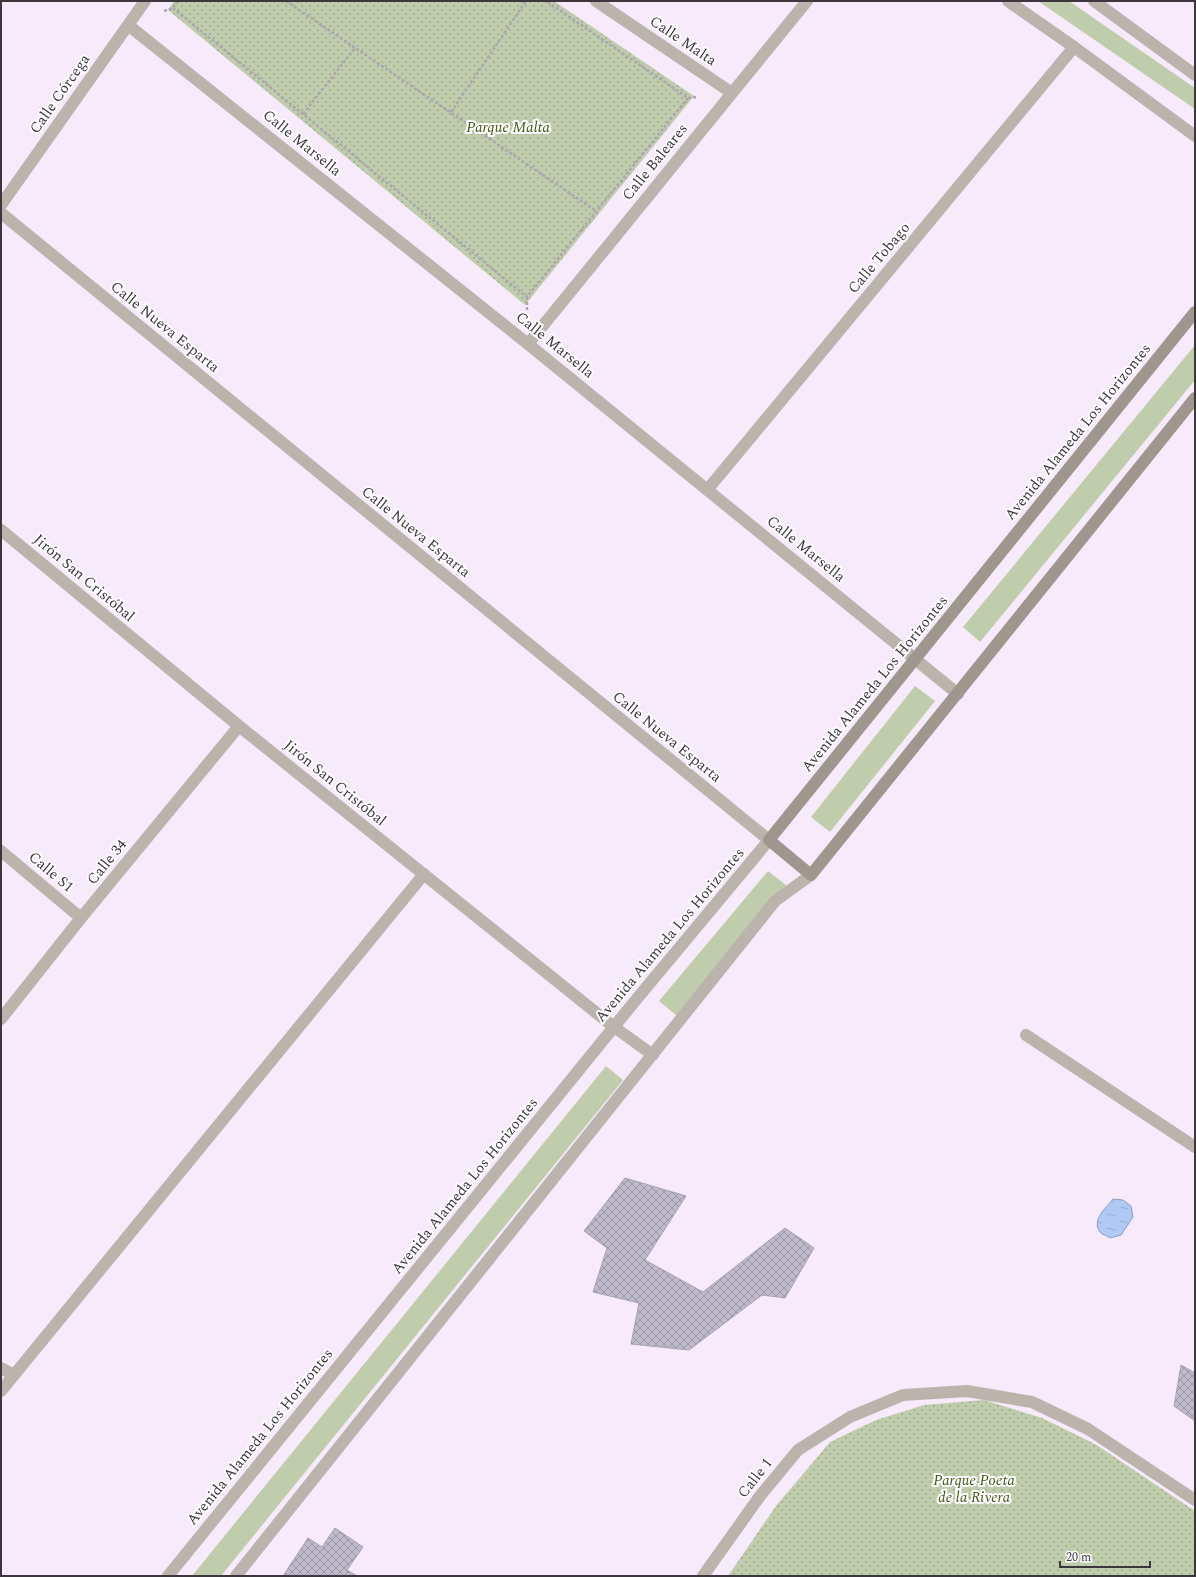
<svg xmlns="http://www.w3.org/2000/svg" width="1196" height="1577" viewBox="0 0 1196 1577" font-family="Spectral,serif">
	<style>
		.grass { fill: #c0cdad }
		.park { fill: url(#park-dots) }
		.water { fill: url(#water-ripples); stroke: #8d9ebe }
		.building { fill: url(#building-cross-hatch); stroke: #a6a1b2 }
		.lines { fill: none; stroke-linecap: round; stroke-linejoin: round }
		.path { stroke: #aea4b0; stroke-width: 2.5; stroke-dasharray: 3 2; stroke-linecap: butt }
		.service { stroke: #bab4ad; stroke-width: 12 }
		.minor { stroke: #bab4ad; stroke-width: 12 }
		.tertiary { stroke: #bab4ad; stroke-width: 12 }
		.secondary { stroke: #9f978d; stroke-width: 12 }
		.labels { text-anchor: middle; dominant-baseline: central; stroke-width: 4; stroke-linejoin: round; paint-order: stroke }
		.street-label { font-size: 15px; fill: #3c373d; stroke: #fefcff }
		.park-label { font-size: 15px; font-style: italic; fill: #445a14; stroke: #fefcff }
	</style>
	<defs>
		<pattern id="park-dots" width="8" height="8" patternUnits="userSpaceOnUse"><rect width="8" height="8" fill="#c0cdad"/><path d="M2 2h.1M6 6h.1" fill="none" stroke="#9da78e" stroke-width="1.8" stroke-linecap="round"/></pattern>
		<pattern id="water-ripples" width="26" height="14" patternUnits="userSpaceOnUse"><rect width="26" height="14" fill="#b0caf5"/><path d="M2 4q2-2 4 0t4 0M15 11q2-2 4 0t4 0" fill="none" stroke="#98aed3"/></pattern>
		<pattern id="building-cross-hatch" width="8" height="8" patternUnits="userSpaceOnUse"><rect width="8" height="8" fill="#beb9cb"/><path d="M0 0l8 8M0 8l8-8" fill="none" stroke="#9c97a6"/></pattern>
	</defs>
	<rect width="100%" height="100%" fill="#f7eafb"/>
	<path class="grass" d="M 1038,1 L 1069,1 L 1195,88 L 1195,109 Z
		M 1195,345 L 1195,380 L 980,642 L 963,627 Z
		M 915,686 L 935,701 L 830,832 L 811,817 Z
		M 768,871 L 786,885 L 677,1016 L 659,1001 Z
		M 606,1066 L 623,1080 L 221,1576 L 192,1576 Z"/>
	<path class="park" d="M 174,1 L 554,1 L 694,96 L 525,305 L 168,10 Z
		M 984,1400 L 1042,1418 L 1095,1444 L 1195,1511 L 1195,1576 L 728,1576 L 776,1506 L 830,1442 L 876,1420 L 924,1405 Z"/>
	<path class="water" d="M 1113,1199 L 1123,1200 L 1131,1206 L 1133,1217 L 1121,1235 L 1110,1238 C 1108,1236 1103,1235 1101,1233 C 1090,1221 1106,1208 1113,1199 Z"/>
	<path class="building" d="M 625,1178 L 686,1196 L 645,1260 L 703,1292 L 785,1228 L 814,1248 L 785,1298 L 762,1295 L 689,1350 L 631,1344 L 639,1303 L 593,1292 L 607,1248 L 584,1231 Z
		M 1181,1365 L 1195,1373 L 1195,1421 L 1174,1406 Z
		M 335,1528 L 363,1547 L 347,1570 L 357,1576 L 283,1576 L 308,1538 L 322,1547 Z"/>
	<g class="lines">
		<path class="path" d="M 286,1 L 596,211
			M 173,8 L 527,297 L 688,98 L 546,1
			M 164,11 L 173,8 L 178,1
			M 688,98 L 698,97
			M 451,112 L 526,1
			M 303,114 L 355,48
			M 527,297 L 527,311"/>
		<path class="service" d="M 236,1576 L 775,901 L 811,875"/>
		<path class="minor" d="M 596,1 L 732,93
			M 128,25 L 528,344 L 958,694
			M 1,205 L 145,1
			M 1,213 L 769,840
			M 528,344 L 807,1
			M 708,489 L 1074,47
			M 1,530 L 239,726 L 614,1027 L 653,1055
			M 1,851 L 81,918
			M 1,1019 L 81,918 L 239,726
			M 1026,1035 L 1195,1147
			M 1,1368 L 14,1375
			M 1,1391 L 424,874
			M 703,1576 L 760,1496 L 798,1450 L 850,1417 L 903,1395 L 967,1391 L 1032,1402 L 1088,1429 L 1195,1500"/>
		<path class="tertiary" d="M 1008,1 L 1074,47 L 1195,136
			M 1094,1 L 1195,75
			M 168,1576 L 635,1001 L 769,840"/>
		<path class="secondary" d="M 1195,312 L 769,840 L 811,875 L 1195,398"/>
	</g>
	<g class="labels">
		<g class="street-label">
			<text transform="translate(683 41) rotate(34)">Calle Malta</text>
			<text transform="translate(60 94) rotate(-55)">Calle Córcega</text>
			<text transform="translate(302 143) rotate(39)">Calle Marsella</text>
			<text transform="translate(655 162) rotate(-51)">Calle Baleares</text>
			<text transform="translate(879 258) rotate(-50)">Calle Tobago</text>
			<text transform="translate(165 327) rotate(39)">Calle Nueva Esparta</text>
			<text transform="translate(555 345) rotate(39)">Calle Marsella</text>
			<text transform="translate(1078 432) rotate(-51)">Avenida Alameda Los Horizontes</text>
			<text transform="translate(416 532) rotate(39)">Calle Nueva Esparta</text>
			<text transform="translate(806 549) rotate(39)">Calle Marsella</text>
			<text transform="translate(84 578) rotate(40)">Jirón San Cristóbal</text>
			<text transform="translate(875 684) rotate(-51)">Avenida Alameda Los Horizontes</text>
			<text transform="translate(667 737) rotate(39)">Calle Nueva Esparta</text>
			<text transform="translate(335 783) rotate(39)">Jirón San Cristóbal</text>
			<text transform="translate(107 862) rotate(-51)">Calle 34</text>
			<text transform="translate(51 872) rotate(40)">Calle S1</text>
			<text transform="translate(670 935) rotate(-50)">Avenida Alameda Los Horizontes</text>
			<text transform="translate(465 1186) rotate(-51)">Avenida Alameda Los Horizontes</text>
			<text transform="translate(260 1437) rotate(-51)">Avenida Alameda Los Horizontes</text>
			<text transform="translate(755 1478) rotate(-52)">Calle 1</text>
		</g>
		<g class="park-label">
			<text x="508" y="127">Parque Malta</text>
			<text x="974" y="1480">Parque Poeta<tspan x="974" dy="17">de la Rivera</tspan></text>
		</g>
	</g>
	<rect width="1196" height="1577" fill="none" stroke="#3c373d" stroke-width="4"/>
	<path d="M1060 1561v6h90v-6" fill="none" stroke="#3c373d" stroke-width="2"/>
	<text x="1066" y="1561" font-size="12" fill="#3c373d" stroke="#fefcff" stroke-width="3" paint-order="stroke">20 m</text>
</svg>
